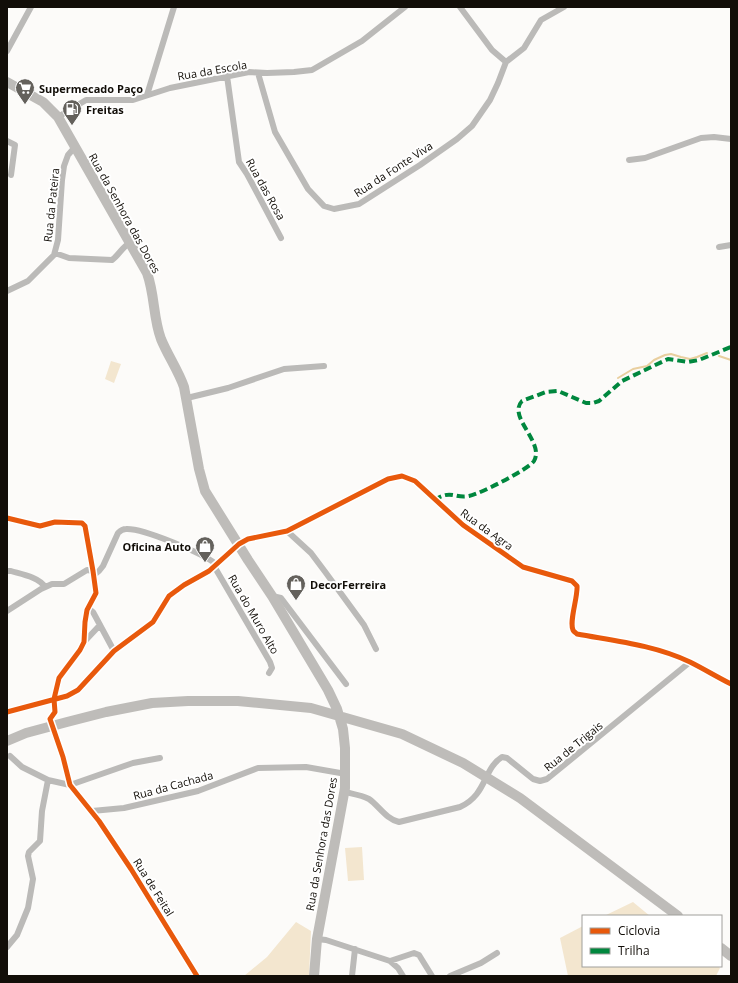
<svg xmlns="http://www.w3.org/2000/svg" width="738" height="983" viewBox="0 0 738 983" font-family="'Open Sans',sans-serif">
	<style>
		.green { fill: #f3e6cf }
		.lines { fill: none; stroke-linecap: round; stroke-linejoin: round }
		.stream { stroke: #e9cf9f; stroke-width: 2 }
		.street { stroke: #bbbab8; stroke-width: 6 }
		.primary { stroke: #bebcb9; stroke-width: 10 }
		.quiet { stroke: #00873e; stroke-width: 4; stroke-dasharray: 8 4; stroke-linecap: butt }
		.cycleway-casing { stroke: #fff; stroke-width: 8 }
		.cycleway { stroke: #e8590c; stroke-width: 5 }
		.labels { text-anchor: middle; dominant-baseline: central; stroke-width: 4; stroke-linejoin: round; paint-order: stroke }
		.street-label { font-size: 11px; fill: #120e08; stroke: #fff }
		.poi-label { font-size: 11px; font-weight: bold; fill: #120e08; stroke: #fff; text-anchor: start }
	</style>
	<rect width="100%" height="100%" fill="#fcfbf9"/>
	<path class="green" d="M 111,361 L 121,364 L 114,383 L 105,379 Z
		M 362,847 L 364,880 L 348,881 L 345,848 Z
		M 633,902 L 650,916 L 604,916 Z
		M 296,922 L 311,931 L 309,976 L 244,976 L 267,957 Z
		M 583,926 L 583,966 L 718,966 L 720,968 L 716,976 L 568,976 L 560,938 Z"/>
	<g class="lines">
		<path class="stream" d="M 719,356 L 731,360
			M 618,378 L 633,369 L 647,366 L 654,360 L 665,355 L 671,354 L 681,357 L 690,359 L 697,357 L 707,353"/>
		<path class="street" d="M 460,7 L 492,50 L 506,62
			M 7,51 L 31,7
			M 258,73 L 275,132 L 308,189 L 324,206 L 334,209 L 359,204 L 420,165 L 457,139 L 472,126 L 490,100 L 498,83 L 506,62 L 524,48 L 541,20 L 564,7
			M 227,76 L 239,162 L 247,174 L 281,238
			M 147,95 L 174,7
			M 58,117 L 86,100 L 133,100 L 170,88 L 249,72 L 267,73 L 294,72 L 312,70 L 362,41 L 405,7
			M 7,141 L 15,145 L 11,175
			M 629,160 L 645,158 L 701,138 L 714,137 L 731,139
			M 719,247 L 731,245
			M 55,253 L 69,258 L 112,260 C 119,255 122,247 130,243
			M 7,291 L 28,281 L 54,255 L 58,240 L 62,180 L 64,166 L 68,155 L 75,147
			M 187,398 L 228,388 L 284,369 L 324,366
			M 7,518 L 40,526 L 55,522 L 82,523 L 85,526 L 93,571 L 96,593 L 87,610 L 85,622 L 84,642 L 80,650 L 59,678 L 54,699 L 55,712 L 50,719
			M 287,531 L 311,553 L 326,573 L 364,625 L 376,649
			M 214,566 L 270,662 L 272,668 L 269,673
			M 7,571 L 11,571 C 21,574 39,577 45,587
			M 94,575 L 99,571 L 103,566 L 118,533 C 120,531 122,529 126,529 C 143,528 202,553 216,564
			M 272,596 L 281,598 L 346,684
			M 88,608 L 93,612 L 114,651
			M 7,611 L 41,589 L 52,584 L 64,584 L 87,570 L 93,571
			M 84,642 L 100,625
			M 7,712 L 67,696 L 78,690 L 114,651 L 153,622 L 169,596 L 184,585 L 209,571 L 239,544 L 248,539 L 287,531 L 388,479 L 402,476 L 415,481 L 463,525 L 523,567 L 572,581 L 577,586 C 578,597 569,621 573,630 C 573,631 576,633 577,634 C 615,641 654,645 690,662 C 704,669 717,677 731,684
			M 54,732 L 63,757 L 70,785 L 99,821 L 131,869 L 197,976
			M 10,756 L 22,767 L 48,780 L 70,785 L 133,763 L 160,758
			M 345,792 C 353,794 361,795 369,799 C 379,806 386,819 399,822 L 460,807 C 487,795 483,769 502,757 L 507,758 L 533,779 L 540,781 L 547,779 L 690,662
			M 92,811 L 124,808 L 198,791 L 258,768 L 306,767 L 346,774
			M 317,939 L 326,940 L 390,961 L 398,968 L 403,976
			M 7,947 L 17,935 L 28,908 L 33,879 L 28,856 L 29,852 L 40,841 L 42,811 L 48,780
			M 390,961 L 414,953 L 419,955 L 432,976
			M 352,976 L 355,949
			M 450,976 L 481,963 L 497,953"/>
		<path class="primary" d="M 7,82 L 43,102 L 58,117 L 147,273 C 155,295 153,318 161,339 C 168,356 178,370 184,387 L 199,469 L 205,491 L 248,560 L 272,596 L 328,690 L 337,709 L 343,729 L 345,748 L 345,788 L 317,939 L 314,976
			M 7,741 L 26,733 L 67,722 L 106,712 L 152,703 L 188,701 L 238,701 L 311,708 L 402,734 L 463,763 L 520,798 L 678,916
			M 721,948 L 731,956"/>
		<path class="quiet" d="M 434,500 C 452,489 454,499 469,496 C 480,494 529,469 534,461 C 545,442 507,417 522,401 L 546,392 L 558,391 L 586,403 L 593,403 L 599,401 L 622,381 L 668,359 L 688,362 L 699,360 L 731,347"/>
		<g class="cycleway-casing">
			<path id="cycleway" d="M 7,518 L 40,526 L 55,522 L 82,523 L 85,526 L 93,571 L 96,593 L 87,610 L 85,622 L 84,642 L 80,650 L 59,678 L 54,699 L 55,712 L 50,719 L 63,757 L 70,785 L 99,821 L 131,869 L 197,976
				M 7,712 L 67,696 L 78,690 L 114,651 L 153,622 L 169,596 L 184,585 L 209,571 L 239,544 L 248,539 L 287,531 L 388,479 L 402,476 L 415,481 L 463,525 L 523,567 L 572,581 L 577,586 C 578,597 569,621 573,630 C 573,631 576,633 577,634 C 615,641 654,645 690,662 C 704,669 717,677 731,684"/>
		</g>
		<use href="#cycleway" class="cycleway"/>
	</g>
	<defs>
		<g id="supermarket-pin" transform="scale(1)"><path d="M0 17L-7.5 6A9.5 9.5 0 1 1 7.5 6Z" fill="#64615c" stroke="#fff"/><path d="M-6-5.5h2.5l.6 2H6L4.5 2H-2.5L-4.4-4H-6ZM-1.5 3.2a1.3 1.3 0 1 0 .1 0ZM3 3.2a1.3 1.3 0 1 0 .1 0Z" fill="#fff"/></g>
		<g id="fuel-pin" transform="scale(1)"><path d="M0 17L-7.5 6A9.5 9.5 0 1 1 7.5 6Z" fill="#64615c" stroke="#fff"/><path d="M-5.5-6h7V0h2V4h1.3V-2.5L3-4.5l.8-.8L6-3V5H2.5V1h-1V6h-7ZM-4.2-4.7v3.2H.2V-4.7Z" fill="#fff"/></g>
		<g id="shop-pin" transform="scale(1)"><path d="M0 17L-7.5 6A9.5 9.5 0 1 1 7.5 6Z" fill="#64615c" stroke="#fff"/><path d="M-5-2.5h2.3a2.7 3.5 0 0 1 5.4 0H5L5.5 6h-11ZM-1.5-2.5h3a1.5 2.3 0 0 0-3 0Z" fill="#fff"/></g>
	</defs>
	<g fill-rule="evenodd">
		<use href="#supermarket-pin" x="25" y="88"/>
		<use href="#fuel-pin" x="72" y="109"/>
		<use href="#shop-pin" x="205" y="546"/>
		<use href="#shop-pin" x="296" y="584"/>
	</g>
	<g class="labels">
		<g class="street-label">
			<text transform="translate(212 70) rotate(-10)">Rua da Escola</text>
			<text transform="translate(393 169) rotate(-33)">Rua da Fonte Viva</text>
			<text transform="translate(266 189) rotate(61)">Rua das Rosa</text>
			<text transform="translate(51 205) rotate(-84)">Rua da Pateira</text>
			<text transform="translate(125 213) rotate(61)">Rua da Senhora das Dores</text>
			<text transform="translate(487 529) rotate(36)">Rua da Agra</text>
			<text transform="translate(254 614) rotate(60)">Rua do Muro Alto</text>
			<text transform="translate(573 746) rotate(-39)">Rua de Trigais</text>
			<text transform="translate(173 785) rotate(-15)">Rua da Cachada</text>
			<text transform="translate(321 844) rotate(-80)">Rua da Senhora das Dores</text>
			<text transform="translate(154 887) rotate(58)">Rua de Feital</text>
		</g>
		<g class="poi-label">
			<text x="39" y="88">Supermecado Paço</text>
			<text x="86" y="109">Freitas</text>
			<text x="191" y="546" text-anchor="end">Oficina Auto</text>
			<text x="310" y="584">DecorFerreira</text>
		</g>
	</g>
	<rect width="738" height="983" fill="none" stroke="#120e08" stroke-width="16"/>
	<rect x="582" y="915" width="140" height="52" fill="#ffffff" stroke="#a09f9c"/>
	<rect x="590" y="928" width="20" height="6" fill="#e8590c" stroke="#a09f9c"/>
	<text x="618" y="935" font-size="12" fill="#120e08">Ciclovia</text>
	<rect x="590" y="948" width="20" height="6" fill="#00873e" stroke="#a09f9c"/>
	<text x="618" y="955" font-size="12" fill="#120e08">Trilha</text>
</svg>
